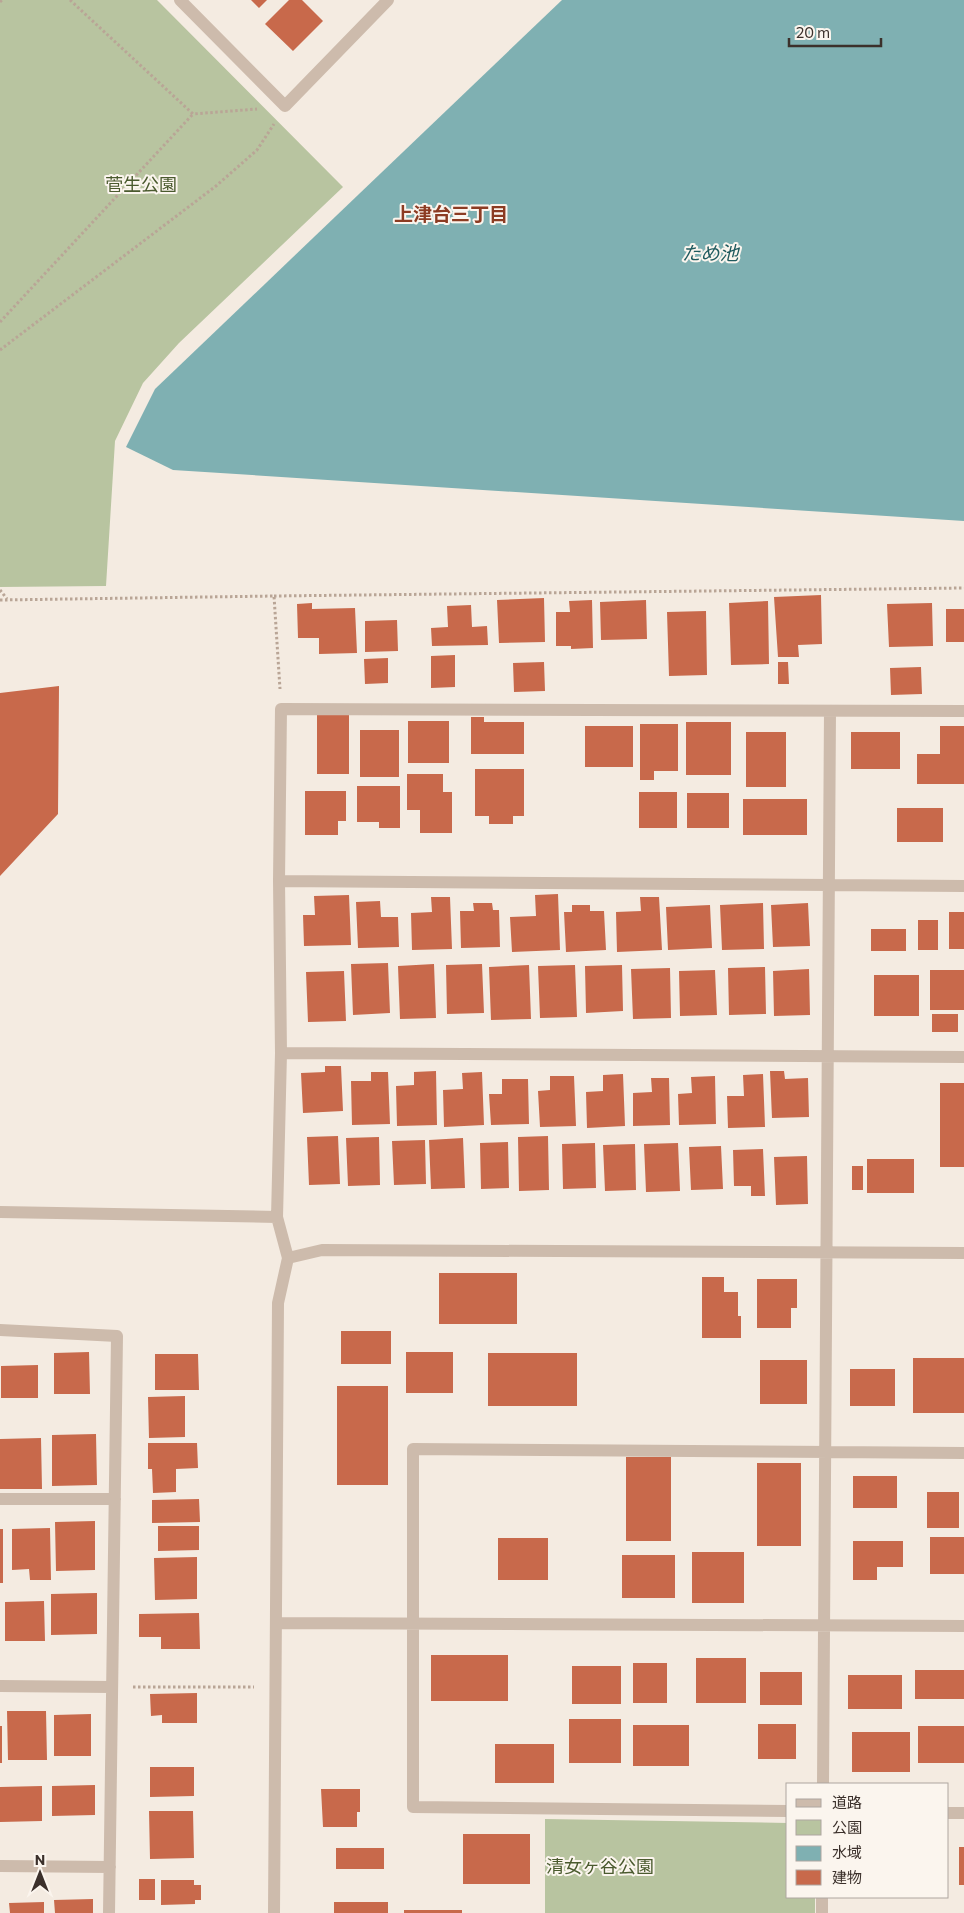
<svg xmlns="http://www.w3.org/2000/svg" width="964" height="1913" viewBox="0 0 964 1913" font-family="Commissioner,'Noto Sans JP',sans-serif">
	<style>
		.green { fill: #b8c4a0 }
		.water { fill: #7fb0b2 }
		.building { fill: #c8694b }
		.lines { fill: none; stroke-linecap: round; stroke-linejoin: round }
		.path { stroke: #b9a596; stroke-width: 3; stroke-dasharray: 2.5 2.5; stroke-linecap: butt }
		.minor { stroke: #cdbbac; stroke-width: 12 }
		.labels { text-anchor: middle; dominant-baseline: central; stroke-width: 4; stroke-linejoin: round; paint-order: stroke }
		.park-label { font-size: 18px; fill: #4a5a2e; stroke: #fbf5ee }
		.neighbourhood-label { font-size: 19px; font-weight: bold; fill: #8c3b22; stroke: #fbf5ee }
		.water-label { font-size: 19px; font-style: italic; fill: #1f5a5e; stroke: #fbf5ee }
	</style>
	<rect width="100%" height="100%" fill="#f4ebe1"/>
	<path class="green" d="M 0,0 L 157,0 L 343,187 L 179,343 L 143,383 L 115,441 L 106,586 L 0,587 Z
		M 545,1819 L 788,1823 L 788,1897 L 815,1897 L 815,1913 L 545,1913 Z"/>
	<path class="water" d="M 562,0 L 964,0 L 964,521 L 173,470 L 126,447 L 155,389 Z"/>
	<path class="building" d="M 251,0 L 267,0 L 259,8 Z
		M 289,0 L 302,0 L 323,21 L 293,51 L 265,24 Z
		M 821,595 L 822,644 L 798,645 L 799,657 L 778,657 L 774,597 Z
		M 544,598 L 545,642 L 499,643 L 497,600 Z
		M 592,600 L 593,648 L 571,649 L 571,646 L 556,646 L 556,612 L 570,612 L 569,601 Z
		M 646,600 L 647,639 L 601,640 L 600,602 Z
		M 768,601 L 769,664 L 731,665 L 729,603 Z
		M 312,603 L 312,609 L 355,608 L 357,653 L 319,654 L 319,638 L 298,638 L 297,604 Z
		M 932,603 L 933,646 L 889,647 L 887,604 Z
		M 471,605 L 472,627 L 487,626 L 488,645 L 432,646 L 431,628 L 448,627 L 447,606 Z
		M 946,609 L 964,609 L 964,642 L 946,642 Z
		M 706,611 L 707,675 L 669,676 L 667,612 Z
		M 397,620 L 398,651 L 365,652 L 365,621 Z
		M 455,655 L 455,687 L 431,688 L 431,656 Z
		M 388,658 L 388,683 L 365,684 L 364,659 Z
		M 544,662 L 545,691 L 514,692 L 513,663 Z
		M 778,662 L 788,662 L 789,684 L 778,684 Z
		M 921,667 L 922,694 L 891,695 L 890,668 Z
		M 59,686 L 58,814 L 0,876 L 0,693 Z
		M 317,715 L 349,715 L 349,774 L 317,774 Z
		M 471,717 L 484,717 L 484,722 L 524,722 L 524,754 L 471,754 Z
		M 408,721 L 449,721 L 449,763 L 408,763 Z
		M 686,722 L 731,722 L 731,775 L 686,775 Z
		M 640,724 L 678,724 L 678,771 L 654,771 L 654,780 L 640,780 Z
		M 585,726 L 633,726 L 633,767 L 585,767 Z
		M 940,726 L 964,726 L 964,784 L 917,784 L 917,754 L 940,754 Z
		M 360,730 L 399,730 L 399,777 L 360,777 Z
		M 746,732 L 786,732 L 786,787 L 746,787 Z
		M 851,732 L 900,732 L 900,769 L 851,769 Z
		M 475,769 L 524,769 L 524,816 L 513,816 L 513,824 L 489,824 L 489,816 L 475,816 Z
		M 407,774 L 443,774 L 443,792 L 452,792 L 452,833 L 420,833 L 420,810 L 407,810 Z
		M 357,786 L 400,786 L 400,828 L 379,828 L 379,822 L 357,822 Z
		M 305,791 L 346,791 L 346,821 L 338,821 L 338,835 L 305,835 Z
		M 639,792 L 677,792 L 677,828 L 639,828 Z
		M 687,793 L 729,793 L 729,828 L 687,828 Z
		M 743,799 L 807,799 L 807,835 L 743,835 Z
		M 897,808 L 943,808 L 943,842 L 897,842 Z
		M 558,894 L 560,950 L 512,952 L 510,917 L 536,916 L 535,895 Z
		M 349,895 L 351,945 L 304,946 L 303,915 L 315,915 L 314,896 Z
		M 431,897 L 450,897 L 452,949 L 412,950 L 411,913 L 432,912 Z
		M 640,897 L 659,897 L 662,950 L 617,952 L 616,912 L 641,911 Z
		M 380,901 L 381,917 L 398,917 L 399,947 L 358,948 L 356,902 Z
		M 473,903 L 492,903 L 493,910 L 499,910 L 500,947 L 461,948 L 460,911 L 474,911 Z
		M 763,903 L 764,949 L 722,950 L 720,905 Z
		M 808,903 L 810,946 L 773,947 L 771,905 Z
		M 572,905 L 590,905 L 590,911 L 604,911 L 606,950 L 566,952 L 564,912 L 572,912 Z
		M 710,905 L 712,948 L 668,950 L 666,907 Z
		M 949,912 L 964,912 L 964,949 L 949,949 Z
		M 918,920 L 938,920 L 938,950 L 918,950 Z
		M 871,929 L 906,929 L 906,951 L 871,951 Z
		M 388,963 L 390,1013 L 353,1015 L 351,964 Z
		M 434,964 L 436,1018 L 400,1019 L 398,966 Z
		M 482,964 L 484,1013 L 447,1014 L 446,965 Z
		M 529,965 L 531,1019 L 491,1020 L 489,967 Z
		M 575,965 L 577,1017 L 540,1018 L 538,966 Z
		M 622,965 L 623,1011 L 586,1013 L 585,966 Z
		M 765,967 L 766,1014 L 729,1015 L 728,968 Z
		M 670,968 L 671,1018 L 633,1019 L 631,969 Z
		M 809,969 L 810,1015 L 774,1016 L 773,971 Z
		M 715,970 L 717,1015 L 680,1016 L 679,971 Z
		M 930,970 L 964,970 L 964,1010 L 930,1010 Z
		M 344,971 L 346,1021 L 308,1022 L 306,972 Z
		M 874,975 L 919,975 L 919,1016 L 874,1016 Z
		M 932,1014 L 958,1014 L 958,1032 L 932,1032 Z
		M 325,1066 L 341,1066 L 343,1111 L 303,1113 L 301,1073 L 325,1072 Z
		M 436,1071 L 437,1125 L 397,1126 L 396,1086 L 414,1085 L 414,1072 Z
		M 770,1071 L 784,1071 L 785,1079 L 808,1078 L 809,1117 L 772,1118 Z
		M 371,1072 L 388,1072 L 390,1124 L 352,1125 L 351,1081 L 371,1081 Z
		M 482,1072 L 484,1125 L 444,1127 L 443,1090 L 463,1089 L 462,1073 Z
		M 623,1074 L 625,1126 L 587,1128 L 586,1092 L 603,1091 L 603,1075 Z
		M 763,1074 L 765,1127 L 728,1128 L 727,1096 L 744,1096 L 743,1075 Z
		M 550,1076 L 574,1076 L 576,1126 L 540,1127 L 538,1091 L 550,1090 Z
		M 715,1076 L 716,1124 L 679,1125 L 678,1094 L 692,1093 L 691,1077 Z
		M 651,1078 L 669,1078 L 670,1125 L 633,1126 L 633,1093 L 652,1092 Z
		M 502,1079 L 528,1079 L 529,1124 L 491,1125 L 489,1094 L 502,1094 Z
		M 940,1083 L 964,1083 L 964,1167 L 940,1167 Z
		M 338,1136 L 340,1184 L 309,1185 L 307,1137 Z
		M 548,1136 L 549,1190 L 519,1191 L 518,1137 Z
		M 379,1137 L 380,1185 L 348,1186 L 346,1138 Z
		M 463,1138 L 465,1188 L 431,1189 L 429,1140 Z
		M 425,1140 L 426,1184 L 394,1185 L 392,1141 Z
		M 508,1142 L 509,1188 L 481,1189 L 480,1143 Z
		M 595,1143 L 596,1188 L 563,1189 L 562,1144 Z
		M 678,1143 L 680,1191 L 646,1192 L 644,1144 Z
		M 635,1144 L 636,1190 L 605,1191 L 603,1145 Z
		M 721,1146 L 723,1189 L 691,1190 L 689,1147 Z
		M 763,1149 L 765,1196 L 751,1196 L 751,1186 L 734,1186 L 733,1150 Z
		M 807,1156 L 808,1204 L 776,1205 L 774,1157 Z
		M 867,1159 L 914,1159 L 914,1193 L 867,1193 Z
		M 852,1166 L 863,1166 L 863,1190 L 852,1190 Z
		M 439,1273 L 517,1273 L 517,1324 L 439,1324 Z
		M 702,1277 L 724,1277 L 724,1292 L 738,1292 L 738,1316 L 741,1316 L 741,1338 L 702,1338 Z
		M 757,1279 L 797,1279 L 797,1308 L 791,1308 L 791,1328 L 757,1328 Z
		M 341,1331 L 391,1331 L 391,1364 L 341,1364 Z
		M 89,1352 L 90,1394 L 54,1394 L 54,1353 Z
		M 406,1352 L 453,1352 L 453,1393 L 406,1393 Z
		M 488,1353 L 577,1353 L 577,1406 L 488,1406 Z
		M 155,1354 L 198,1354 L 199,1390 L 155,1390 Z
		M 913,1358 L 964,1358 L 964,1413 L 913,1413 Z
		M 760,1360 L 807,1360 L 807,1404 L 760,1404 Z
		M 38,1365 L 38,1398 L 1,1398 L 1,1366 Z
		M 850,1369 L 895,1369 L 895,1406 L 850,1406 Z
		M 337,1386 L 388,1386 L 388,1485 L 337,1485 Z
		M 185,1396 L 185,1437 L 149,1438 L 148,1397 Z
		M 96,1434 L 97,1485 L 52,1486 L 52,1435 Z
		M 41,1438 L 42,1489 L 0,1489 L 0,1439 Z
		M 148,1443 L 197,1443 L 198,1468 L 176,1469 L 176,1492 L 153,1493 L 152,1469 L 148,1469 Z
		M 626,1457 L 671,1457 L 671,1541 L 626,1541 Z
		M 757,1463 L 801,1463 L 801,1546 L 757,1546 Z
		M 853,1476 L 897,1476 L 897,1508 L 853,1508 Z
		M 927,1492 L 959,1492 L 959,1528 L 927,1528 Z
		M 199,1499 L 200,1522 L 152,1523 L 152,1500 Z
		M 95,1521 L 95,1570 L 56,1571 L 55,1522 Z
		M 158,1526 L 199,1526 L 199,1550 L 158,1551 Z
		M 50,1528 L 51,1580 L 30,1580 L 29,1569 L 12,1570 L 12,1529 Z
		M 0,1529 L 3,1529 L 3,1583 L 0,1583 Z
		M 930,1537 L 964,1537 L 964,1574 L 930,1574 Z
		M 498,1538 L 548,1538 L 548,1580 L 498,1580 Z
		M 853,1541 L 903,1541 L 903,1567 L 877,1567 L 877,1580 L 853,1580 Z
		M 692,1552 L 744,1552 L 744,1603 L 692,1603 Z
		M 622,1555 L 675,1555 L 675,1598 L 622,1598 Z
		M 197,1557 L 197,1599 L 155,1600 L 154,1558 Z
		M 97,1593 L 97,1634 L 51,1635 L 51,1594 Z
		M 44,1601 L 45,1641 L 5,1641 L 5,1602 Z
		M 199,1613 L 200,1649 L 161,1649 L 161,1637 L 139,1637 L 139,1614 Z
		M 431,1655 L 508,1655 L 508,1701 L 431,1701 Z
		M 696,1658 L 746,1658 L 746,1703 L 696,1703 Z
		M 633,1663 L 667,1663 L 667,1703 L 633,1703 Z
		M 572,1666 L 621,1666 L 621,1704 L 572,1704 Z
		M 915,1670 L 964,1670 L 964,1699 L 915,1699 Z
		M 760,1672 L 802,1672 L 802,1705 L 760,1705 Z
		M 848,1675 L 902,1675 L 902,1709 L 848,1709 Z
		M 197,1693 L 197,1723 L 162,1723 L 162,1715 L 151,1716 L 150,1694 Z
		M 7,1711 L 46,1711 L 47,1760 L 8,1760 Z
		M 91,1714 L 91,1756 L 54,1756 L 54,1715 Z
		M 569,1719 L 621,1719 L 621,1763 L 569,1763 Z
		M 758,1724 L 796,1724 L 796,1759 L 758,1759 Z
		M 633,1725 L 689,1725 L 689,1766 L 633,1766 Z
		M 0,1726 L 2,1726 L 2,1763 L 0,1763 Z
		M 918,1726 L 964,1726 L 964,1763 L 918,1763 Z
		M 852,1732 L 910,1732 L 910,1772 L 852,1772 Z
		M 495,1744 L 554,1744 L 554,1783 L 495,1783 Z
		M 150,1767 L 194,1767 L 194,1796 L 150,1797 Z
		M 95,1785 L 95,1815 L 52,1816 L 52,1786 Z
		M 42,1786 L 42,1821 L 0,1822 L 0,1787 Z
		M 321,1789 L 360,1789 L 360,1812 L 357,1812 L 357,1827 L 323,1827 Z
		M 149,1811 L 193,1811 L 194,1858 L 150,1859 Z
		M 463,1834 L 530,1834 L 530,1884 L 463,1884 Z
		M 959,1847 L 964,1847 L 964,1885 L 959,1885 Z
		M 336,1848 L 384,1848 L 384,1869 L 336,1869 Z
		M 139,1879 L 155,1879 L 155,1900 L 139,1900 Z
		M 161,1880 L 194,1880 L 194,1885 L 201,1885 L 201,1900 L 195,1900 L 195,1904 L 161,1905 Z
		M 93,1899 L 93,1913 L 55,1913 L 54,1900 Z
		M 44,1902 L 44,1913 L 10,1913 L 9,1903 Z
		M 334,1902 L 388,1902 L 388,1913 L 334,1913 Z
		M 404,1910 L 462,1910 L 462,1913 L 404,1913 Z"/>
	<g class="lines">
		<path class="path" d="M 70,0 L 193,114 L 257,109
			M 0,2 L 2,0
			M 0,322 L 193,114
			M 0,350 L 216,186 L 257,150 L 274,124
			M 0,590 L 7,599
			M 274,596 L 964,588
			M 0,600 L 274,596 L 280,689
			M 133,1687 L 254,1687"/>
		<path class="minor" d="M 180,0 L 285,106 L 388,0
			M 279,881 L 964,886
			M 281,1053 L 964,1057
			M 0,1212 L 277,1217
			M 288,1258 L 322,1250 L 964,1253
			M 0,1330 L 117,1336 L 109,1913
			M 0,1499 L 115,1499
			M 276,1623 L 964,1626
			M 0,1686 L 112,1687
			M 823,1784 L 830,711
			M 788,1811 L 413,1807 L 413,1449 L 964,1453
			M 948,1813 L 964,1813
			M 0,1866 L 110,1867
			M 274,1913 L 278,1303 L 288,1258 L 277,1217 L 281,1053 L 279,881 L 281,709 L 964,711
			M 822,1913 L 822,1897"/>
	</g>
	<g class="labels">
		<g class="park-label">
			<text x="141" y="184">菅生公園</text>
			<text x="600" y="1866">清女ヶ谷公園</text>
		</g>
		<g class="neighbourhood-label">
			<text x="451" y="213">上津台三丁目</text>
		</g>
		<g class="water-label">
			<text x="710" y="252">ため池</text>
		</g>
	</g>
	<rect x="786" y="1783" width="162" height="115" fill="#fbf5ee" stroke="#aea6a0"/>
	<rect x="796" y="1799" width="25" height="8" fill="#cdbbac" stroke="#aea6a0"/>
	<text x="832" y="1808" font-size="15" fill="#3b302b">道路</text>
	<rect x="796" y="1820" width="25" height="15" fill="#b8c4a0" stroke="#aea6a0"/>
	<text x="832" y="1833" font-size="15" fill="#3b302b">公園</text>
	<rect x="796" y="1846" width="25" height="15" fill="#7fb0b2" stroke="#aea6a0"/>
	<text x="832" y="1858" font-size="15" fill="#3b302b">水域</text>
	<rect x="796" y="1870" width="25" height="15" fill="#c8694b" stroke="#aea6a0"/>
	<text x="832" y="1883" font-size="15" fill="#3b302b">建物</text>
	<g transform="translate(40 1873)" stroke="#fbf5ee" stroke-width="4" paint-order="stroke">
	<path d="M0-4L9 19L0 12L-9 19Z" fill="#3b302b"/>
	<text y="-8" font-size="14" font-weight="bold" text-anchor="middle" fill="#3b302b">N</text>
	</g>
	<path d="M789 38v8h92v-8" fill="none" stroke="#3b302b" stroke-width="2.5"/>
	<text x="796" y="38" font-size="15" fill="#3b302b" stroke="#fbf5ee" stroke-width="4" paint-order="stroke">20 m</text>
</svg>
